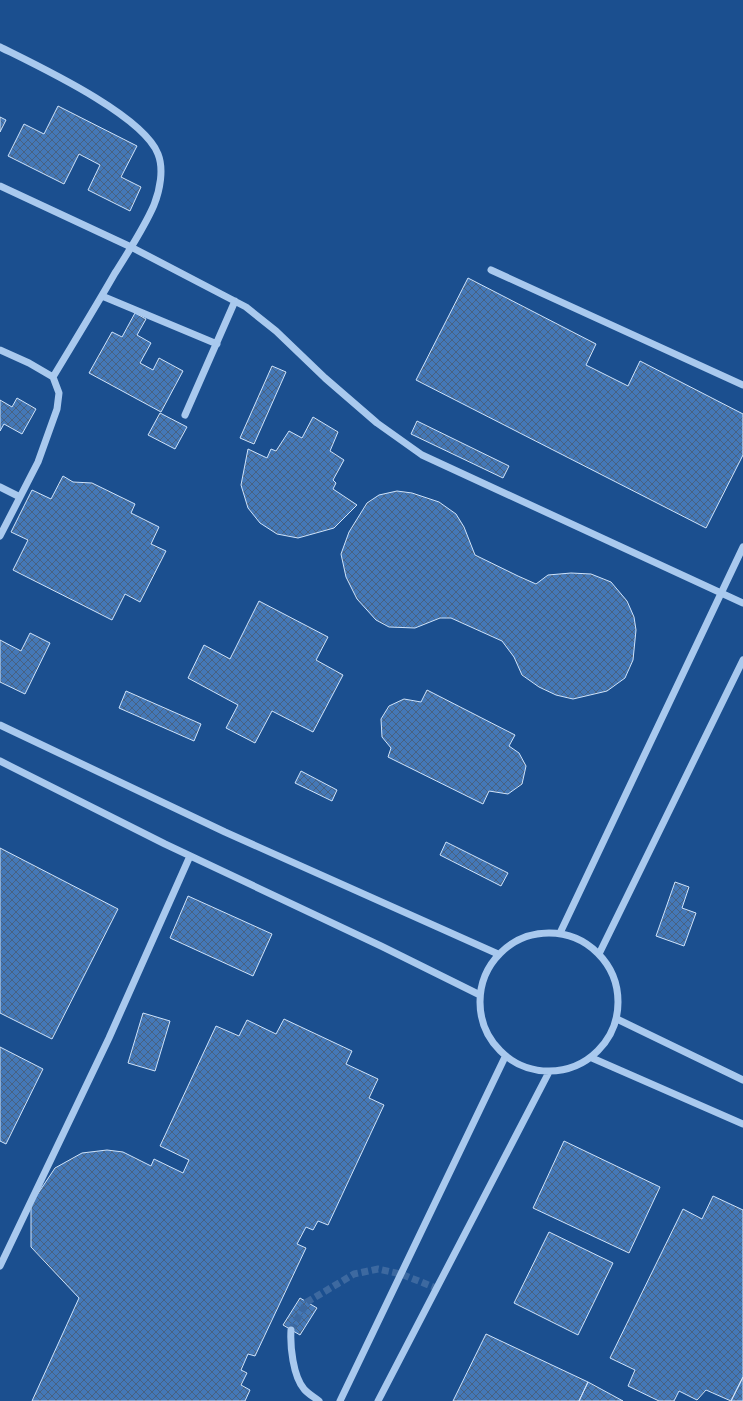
<svg xmlns="http://www.w3.org/2000/svg" width="743" height="1401" viewBox="0 0 743 1401" font-family="'Public Sans',sans-serif">
	<style>
		.building { fill: url(#building-cross-hatch); stroke: #cfe3fa }
		.lines { fill: none; stroke-linecap: round; stroke-linejoin: round }
		.minor-tunnel { stroke: #3d69a0; stroke-width: 7; stroke-dasharray: 7 3.5; stroke-linecap: butt }
		.minor { stroke: #a9c9ee; stroke-width: 7 }
	</style>
	<defs>
		<pattern id="building-cross-hatch" width="8" height="8" patternUnits="userSpaceOnUse"><rect width="8" height="8" fill="#4478b7"/><path d="M0 0l8 8M0 8l8-8" fill="none" stroke="#486282"/></pattern>
	</defs>
	<rect width="100%" height="100%" fill="#1b4f8f"/>
	<path class="building" d="M 58,106 L 137,146 L 121,177 L 141,187 L 130,211 L 88,190 L 100,165 L 79,154 L 64,184 L 8,156 L 24,124 L 44,134 Z
		M 0,117 L 6,120 L 0,132 Z
		M 468,278 L 596,344 L 586,365 L 628,386 L 640,361 L 743,414 L 743,455 L 706,528 L 416,380 Z
		M 135,313 L 146,319 L 137,335 L 151,343 L 140,363 L 153,370 L 159,358 L 183,371 L 161,412 L 89,373 L 112,332 L 122,337 Z
		M 272,366 L 286,372 L 254,444 L 240,438 Z
		M 17,398 L 36,409 L 22,434 L 4,424 L 0,431 L 0,400 L 12,407 Z
		M 160,413 L 187,427 L 175,449 L 148,435 Z
		M 313,417 L 338,432 L 330,451 L 344,460 L 333,480 L 336,483 L 333,489 L 357,505 L 334,528 L 298,538 L 277,534 L 260,523 L 248,508 L 241,485 L 248,449 L 267,458 L 271,449 L 276,451 L 289,431 L 302,438 Z
		M 417,421 L 509,466 L 503,478 L 411,434 Z
		M 63,476 L 73,482 L 92,483 L 135,504 L 131,513 L 159,527 L 151,544 L 166,551 L 140,602 L 125,594 L 112,620 L 13,570 L 28,540 L 11,532 L 32,490 L 51,499 Z
		M 397,491 L 412,493 L 439,502 L 456,514 L 464,527 L 475,555 L 518,576 L 536,584 L 548,575 L 571,573 L 591,574 L 611,582 L 627,601 L 634,617 L 636,630 L 633,660 L 625,678 L 607,691 L 573,699 L 556,695 L 539,687 L 522,675 L 514,657 L 502,641 L 451,618 L 440,618 L 415,628 L 389,627 L 376,620 L 357,599 L 346,577 L 341,554 L 349,532 L 367,503 L 379,495 Z
		M 259,601 L 328,637 L 316,660 L 343,675 L 313,732 L 272,711 L 255,743 L 226,728 L 238,705 L 188,678 L 204,645 L 230,659 Z
		M 30,633 L 50,643 L 25,694 L 0,682 L 0,640 L 21,651 Z
		M 427,690 L 515,735 L 509,746 L 519,753 L 526,766 L 522,784 L 508,794 L 489,791 L 483,804 L 388,757 L 391,748 L 382,737 L 381,719 L 389,706 L 404,699 L 421,702 Z
		M 126,691 L 201,724 L 194,741 L 119,708 Z
		M 301,771 L 337,790 L 332,801 L 295,783 Z
		M 446,842 L 508,873 L 501,886 L 440,855 Z
		M 0,848 L 118,909 L 52,1039 L 0,1013 Z
		M 675,882 L 689,887 L 682,908 L 696,913 L 684,946 L 656,936 Z
		M 188,896 L 272,934 L 253,976 L 170,938 Z
		M 143,1013 L 170,1021 L 155,1071 L 128,1063 Z
		M 284,1019 L 352,1051 L 346,1064 L 378,1079 L 369,1098 L 384,1105 L 328,1225 L 318,1221 L 313,1230 L 306,1227 L 297,1244 L 306,1248 L 255,1356 L 248,1354 L 241,1370 L 247,1373 L 241,1385 L 250,1390 L 245,1401 L 32,1401 L 79,1298 L 31,1247 L 31,1204 L 55,1168 L 82,1153 L 107,1150 L 123,1152 L 151,1166 L 154,1159 L 183,1173 L 189,1160 L 160,1146 L 216,1026 L 239,1036 L 247,1020 L 276,1034 Z
		M 0,1047 L 43,1069 L 6,1144 L 0,1141 Z
		M 564,1141 L 660,1187 L 629,1253 L 533,1208 Z
		M 713,1196 L 743,1210 L 743,1377 L 731,1401 L 706,1390 L 697,1400 L 679,1391 L 674,1401 L 659,1401 L 628,1386 L 635,1370 L 610,1358 L 683,1209 L 702,1219 Z
		M 549,1232 L 613,1263 L 578,1335 L 514,1303 Z
		M 300,1298 L 317,1308 L 300,1335 L 283,1325 Z
		M 486,1334 L 588,1382 L 579,1401 L 453,1401 Z
		M 743,1377 L 743,1401 L 731,1401 Z
		M 588,1382 L 623,1401 L 579,1401 Z"/>
	<g class="lines">
		<path class="minor-tunnel" d="M 291,1330 L 307,1302 L 354,1274 L 378,1269 L 401,1274 L 436,1288"/>
		<path class="minor" d="M 0,47 C 38,66 143,115 158,154 C 164,169 160,190 154,205 C 144,228 129,251 115,273 C 95,308 74,342 53,377
			M 0,186 L 131,247 L 246,307 L 276,331 L 325,378 L 377,423 L 422,455 L 743,603
			M 491,270 L 743,385
			M 102,296 L 217,344
			M 0,350 L 29,363 L 53,377 L 59,393 L 57,409 L 38,462 L 0,536
			M 185,415 L 235,301
			M 0,487 L 20,497
			M 0,725 L 225,832 L 498,954
			M 0,761 L 165,844 L 381,946 L 480,995
			M480 1002a69 69 0 1 1 138 0a69 69 0 1 1-138 0Z
			M 560,933 L 743,547
			M 599,954 L 743,660
			M 617,1019 L 743,1080
			M 592,1058 L 743,1124
			M 0,1266 L 109,1038 L 190,856
			M 291,1330 C 290,1346 293,1376 304,1389 C 308,1394 314,1397 319,1401
			M 340,1401 L 505,1057
			M 378,1401 L 549,1072"/>
	</g>
</svg>
